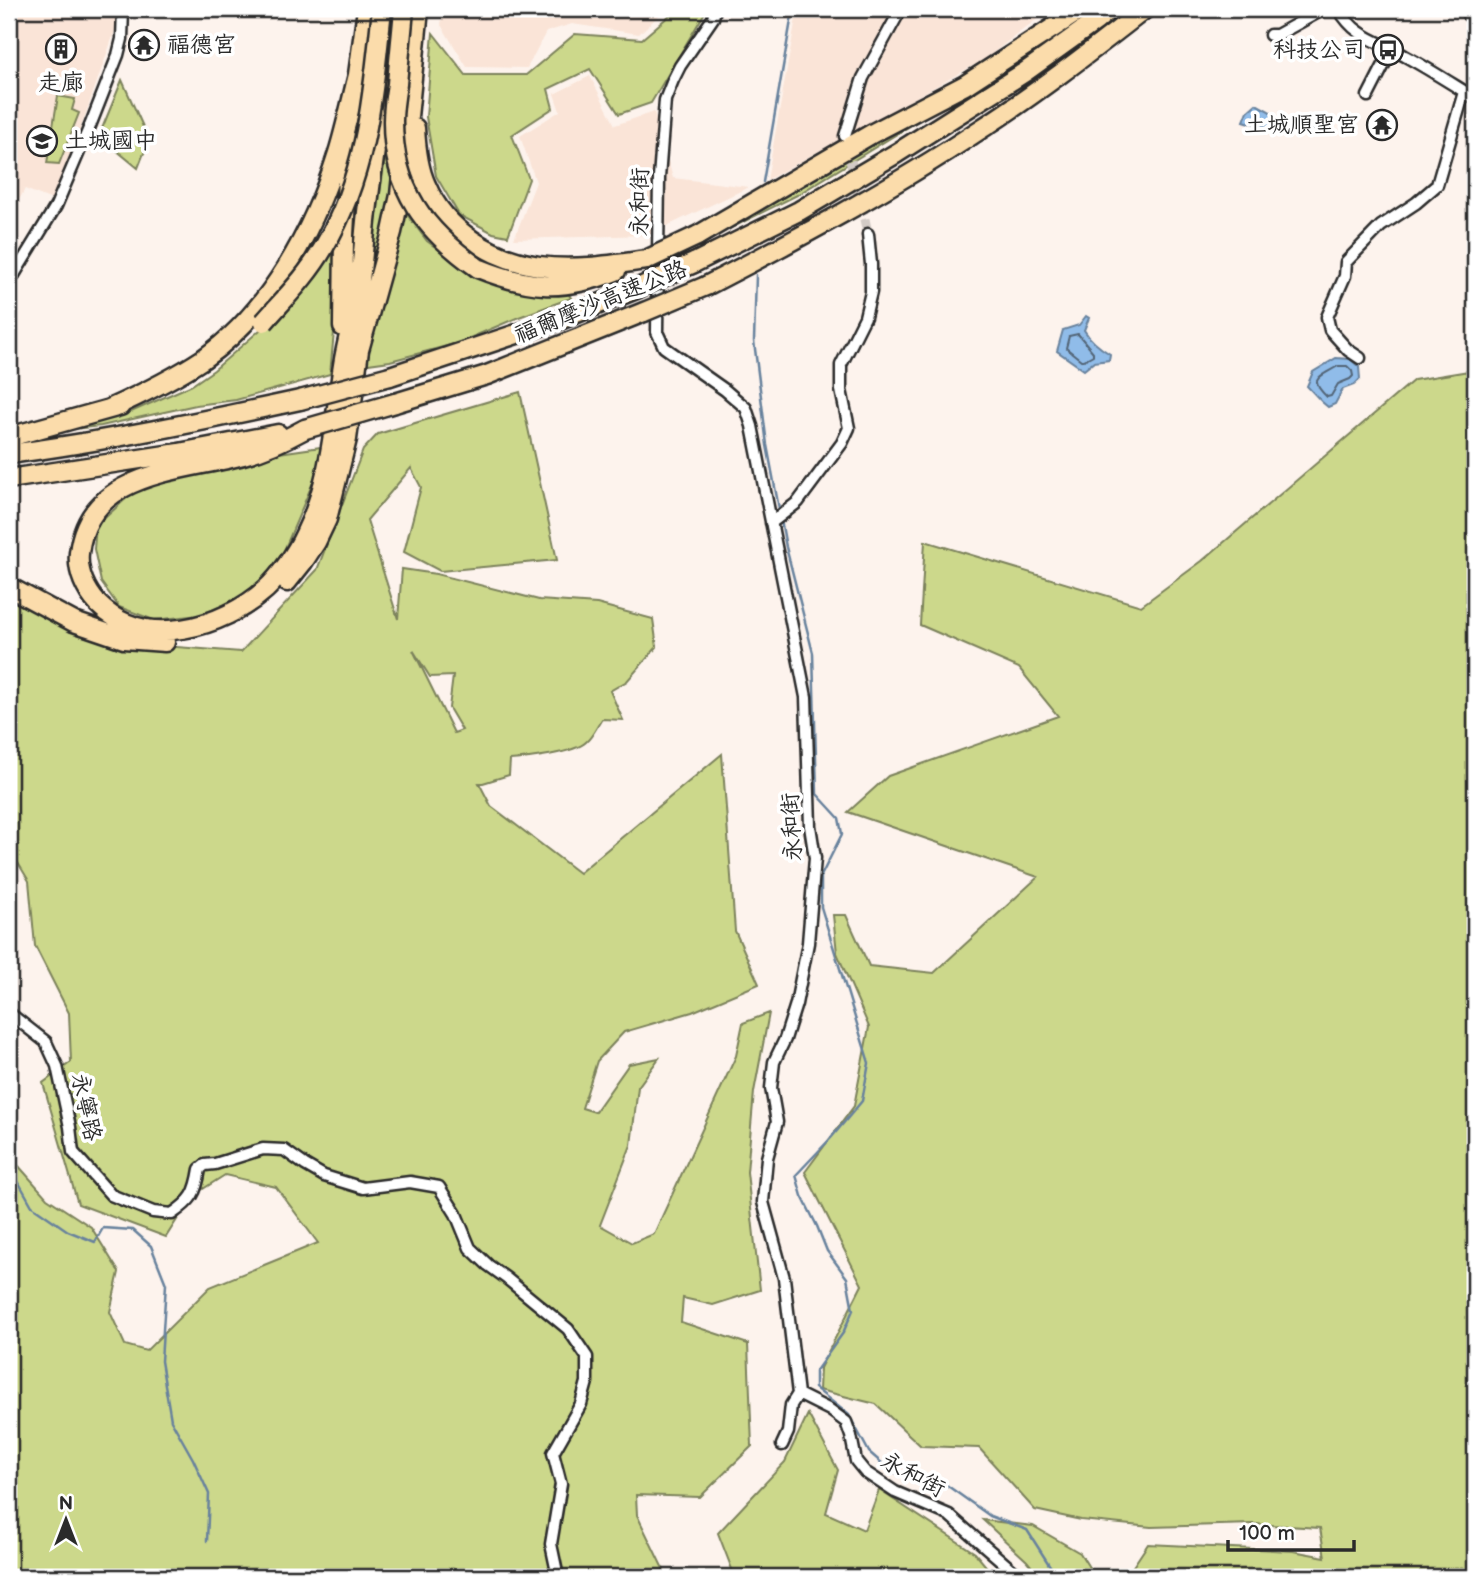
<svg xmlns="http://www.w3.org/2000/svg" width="1484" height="1586" viewBox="0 0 1484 1586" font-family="'Balsamiq Sans','LXGW WenKai TC',sans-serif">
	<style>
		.built { fill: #fae4d7 }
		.green { fill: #ccd88b; stroke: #7c825b; stroke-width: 2; fill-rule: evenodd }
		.water { fill: #90bce9; stroke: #68829d; stroke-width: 2 }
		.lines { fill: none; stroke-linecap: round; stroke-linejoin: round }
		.shore { stroke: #536577; stroke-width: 2 }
		.stream { stroke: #68829d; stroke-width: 2.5 }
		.minor-tunnel { stroke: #d3cbc6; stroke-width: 10; stroke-dasharray: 10 5; stroke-linecap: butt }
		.minor-casing { stroke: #2b2b2b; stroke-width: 15 }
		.motorway-casing { stroke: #2b2b2b; stroke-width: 23 }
		.minor { stroke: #fff; stroke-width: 10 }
		.motorway { stroke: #fbdcab; stroke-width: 18 }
		.motorway-bridge-casing { stroke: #2b2b2b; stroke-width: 23; stroke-linecap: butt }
		.motorway-bridge { stroke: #fbdcab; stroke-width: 18 }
		.labels { text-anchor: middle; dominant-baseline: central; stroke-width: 7; stroke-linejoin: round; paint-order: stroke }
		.poi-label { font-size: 23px; fill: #2b2b2b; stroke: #fff; text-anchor: start }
		.street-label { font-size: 23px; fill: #2b2b2b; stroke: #fff }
	</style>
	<rect width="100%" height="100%" fill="#fdf3ed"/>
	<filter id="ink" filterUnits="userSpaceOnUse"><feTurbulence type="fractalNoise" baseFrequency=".0143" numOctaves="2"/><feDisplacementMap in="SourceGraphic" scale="14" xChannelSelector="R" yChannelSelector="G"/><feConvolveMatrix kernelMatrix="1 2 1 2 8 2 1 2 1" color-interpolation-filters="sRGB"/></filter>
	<g filter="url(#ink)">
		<path class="built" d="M 9,9 L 119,9 L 119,19 L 61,184 L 52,200 L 25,189 L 9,218 Z
			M 443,9 L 666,9 L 639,34 L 572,24 L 546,32 L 527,68 L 467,67 L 441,25 Z
			M 795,9 L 1050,9 L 985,59 L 767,180 L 796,18 Z
			M 590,76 L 615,125 L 654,112 L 673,178 L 749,187 L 648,235 L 514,239 L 536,182 L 520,136 L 560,111 L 554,94 Z"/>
		<path class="green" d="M 677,9 L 707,9 L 651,103 L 619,114 L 590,69 L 548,89 L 553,108 L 512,135 L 529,179 L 508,236 L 493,233 L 459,215 L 436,176 L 426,117 L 433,33 L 466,75 L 526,75 L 575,34 L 642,39 Z
			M 122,80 L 149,140 L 138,168 L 99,136 Z
			M 58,96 L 75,99 L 72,110 L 79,113 L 59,164 L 47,163 Z
			M 959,96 L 797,195 L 735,226 L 677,251 L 864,145 Z
			M 385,158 L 395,191 L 370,284 L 372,250 Z
			M 403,209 L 427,241 L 457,263 L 471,271 L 565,288 L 571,298 L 519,317 L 458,343 L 390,361 L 361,365 Z
			M 340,235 L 337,301 L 330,374 L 236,400 L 196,405 L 101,426 L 73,429 L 101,418 L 131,412 L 192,385 L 214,370 L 276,316 Z
			M 1475,370 L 1475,1577 L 1126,1577 L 1148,1544 L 1293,1551 L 1325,1557 L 1320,1528 L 1253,1524 L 1151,1527 L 1081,1520 L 1035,1510 L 979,1448 L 921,1446 L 876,1404 L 819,1390 L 820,1368 L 862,1285 L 805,1172 L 854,1106 L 869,1027 L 837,953 L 833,915 L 846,915 L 869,966 L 934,973 L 1038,877 L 848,812 L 888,776 L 1058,716 L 1019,668 L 920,625 L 925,541 L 1141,606 L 1202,561 L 1414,380 Z
			M 520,392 L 557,560 L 440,571 L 404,552 L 421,487 L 411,468 L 367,520 L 398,619 L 402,569 L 436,574 L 539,600 L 597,604 L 653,619 L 657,647 L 627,681 L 610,691 L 623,720 L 602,719 C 597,726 593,736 586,742 C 575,753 526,759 510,760 L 509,775 L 483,783 L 479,783 L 491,806 L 579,873 L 722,754 L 735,931 L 759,984 L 692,1012 L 624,1032 L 597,1061 L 582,1108 L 595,1112 L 629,1064 L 659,1058 L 638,1087 L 631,1145 L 600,1225 L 632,1243 L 654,1234 L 736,1056 L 743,1023 L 769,1013 L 754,1092 L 747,1172 L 760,1290 L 713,1305 L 683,1298 L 681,1322 L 748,1344 L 752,1446 L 700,1497 L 636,1495 L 637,1515 L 667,1577 L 9,1577 L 9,1155 L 47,1198 L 91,1227 L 119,1272 L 110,1312 L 125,1345 L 146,1351 L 210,1287 L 318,1243 L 276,1187 L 225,1175 L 192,1196 L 166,1237 L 78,1204 L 43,1083 L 71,1062 L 69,1013 L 35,946 L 29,881 L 9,848 L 9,599 L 99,641 L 241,652 L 317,570 L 363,450 L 378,434 ZM 413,650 L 430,677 L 453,676 L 449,708 L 462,730 L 454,733 Z
			M 321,447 L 317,473 L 277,567 L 240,598 L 200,615 L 154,620 L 119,607 L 101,582 L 94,549 L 96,526 L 130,495 L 158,481 L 272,454 Z
			M 808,1414 L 838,1470 L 826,1513 L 864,1530 L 879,1490 L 975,1553 L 995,1577 L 735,1577 L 718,1533 L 785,1462 Z
			M 983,1520 L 1033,1526 L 1080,1553 L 1095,1577 L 1040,1577 L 1027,1561 Z"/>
		<path class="water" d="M 1256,104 L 1269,111 L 1281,122 L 1310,123 L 1317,130 L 1260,126 L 1244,121 L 1248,111 Z
			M 1086,316 L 1089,318 L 1084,330 C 1090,340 1100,348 1110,354 L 1109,360 L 1094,362 L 1084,370 L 1057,351 L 1063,330 L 1079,325 Z
			M 1336,358 L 1350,359 L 1359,367 L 1360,379 L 1354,385 L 1343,389 L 1335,404 L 1328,407 L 1322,402 L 1307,386 L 1313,372 Z"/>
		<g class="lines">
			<path class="shore" d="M 1078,334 L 1093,352 L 1093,355 L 1084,360 L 1081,360 L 1066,348 L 1069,336 Z
				M 1338,366 L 1347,366 L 1352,371 L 1353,376 L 1350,379 L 1338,384 L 1331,396 L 1327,397 C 1307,378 1320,377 1338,366 Z"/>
			<path class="stream" d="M 763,182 L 793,9
				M 756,275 L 754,341 L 767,445 L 780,514
				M 781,520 L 786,547 L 813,653 L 817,794 L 839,818 L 842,834 L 821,876 L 821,907 L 869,1063 L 862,1101 L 831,1138 L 796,1175 L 802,1196 L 817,1226 L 827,1251 L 847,1278 L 853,1310 L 843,1333 L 815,1372 L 815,1388 L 849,1415 L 869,1452 L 892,1472 L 945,1484 L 990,1516 L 1027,1530 L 1057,1577
				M 9,1165 L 32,1206 L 68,1231 L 95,1242 L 103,1228 L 133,1230 L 151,1246 L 166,1284 L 161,1361 L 171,1420 L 193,1459 L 209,1494 L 207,1541"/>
			<path class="minor-tunnel" d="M 847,146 L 868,234"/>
			<g class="minor-casing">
				<path id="minor" d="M 715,9 L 713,18 L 680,66 L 673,80 L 665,100 L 659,178 L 657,332 L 664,347 L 725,390 L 746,408 L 752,426 L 806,697 L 810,826 L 815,858 L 808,943 L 796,1004 L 785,1039 L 774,1062 L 771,1088 L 777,1122 L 767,1158 L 763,1202 L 784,1278 L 798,1394 L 830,1410 L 846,1422 L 851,1436 L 856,1461 L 865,1472 L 895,1492 L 949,1515 L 1020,1577
					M 1339,9 C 1355,38 1379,41 1405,56 C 1429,69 1452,84 1475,98
					M 1466,9 L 1468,15 L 1475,13
					M 1270,35 L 1277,35 L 1324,9
					M 1368,96 L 1392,49
					M 845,136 L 863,78 L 901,9
					M 9,283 L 56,206 L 90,126 L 118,55 L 122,39 L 123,9
					M 1360,358 L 1348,350 L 1330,330 L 1327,317 L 1345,276 L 1346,262 L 1381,226 L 1416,203 L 1437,185 L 1464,92
					M 771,523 L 798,502 L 842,443 L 849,428 L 841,390 L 841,365 L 865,317 L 871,292 L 871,264 L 868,234
					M 9,1013 L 46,1042 L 57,1066 L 70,1127 L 73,1152 L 111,1195 L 153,1212 L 172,1214 C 192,1200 196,1194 200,1169 L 205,1165 L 215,1164 L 263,1149 L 284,1150 L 305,1165 L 324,1176 L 363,1188 L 410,1182 L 439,1187 L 456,1214 L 470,1248 L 488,1265 L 506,1278 L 568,1329 L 587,1357 L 587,1382 L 581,1404 L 553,1453 L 561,1484 L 551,1544 L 558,1577
					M 782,1445 L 788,1432 L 791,1405 L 798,1394"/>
			</g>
			<g class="motorway-casing">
				<path id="motorway" d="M 357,82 L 367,9
					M 415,128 C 416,147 418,168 426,185 C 445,231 492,259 539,266 C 574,271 611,265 646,260
					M 697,236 L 873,133 L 965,85 L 1082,9
					M 694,263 L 799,211 L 897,153 L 1025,72 L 1096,21 L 1110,9
					M 478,268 C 530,289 563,292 616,271
					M 706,286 C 799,238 891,189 978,131 C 1036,94 1091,51 1145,9
					M 343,327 L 344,235 L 349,141
					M 390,376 L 562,319 L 636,289
					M 395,403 L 487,375 L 644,312
					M 109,409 C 142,394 173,379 203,359 C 270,312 314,230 338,153 C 346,127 352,98 359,71
					M 305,429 C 285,440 266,449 243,455 C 181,472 88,471 79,553 C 77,572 86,591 98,604 C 144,651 223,628 266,589 C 280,576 297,552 305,534 C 332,480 334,418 344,359 C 348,337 354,316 358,293 C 363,264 364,234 368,204 C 376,139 386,74 393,9
					M 9,437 L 120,406
					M 9,454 C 107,441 203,421 300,400
					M 9,479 L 179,453 L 278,434
					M 287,582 L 303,562 L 316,542 L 327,519 L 347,439 L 359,350 L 392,232 L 400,195 L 419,9
					M 9,587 L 74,622 L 124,639 L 165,642"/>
			</g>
			<use href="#minor" class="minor"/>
			<use href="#motorway" class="motorway"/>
			<g class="motorway-bridge-casing">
				<path id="motorway-bridge" d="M 404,9 C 402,34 399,59 397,84 C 395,96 393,109 393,121 C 393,189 424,230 478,268
					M 646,260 L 697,236
					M 636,289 L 694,263
					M 644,312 L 706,286
					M 264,322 C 285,298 308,275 324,247 C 368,172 373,92 382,9
					M 300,400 L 390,376
					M 305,429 L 395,403"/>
			</g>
			<use href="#motorway-bridge" class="motorway-bridge"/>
		</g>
	</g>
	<defs>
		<g id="temple-ring" transform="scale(1.575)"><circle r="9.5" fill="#fff" stroke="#2b2b2b" stroke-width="1.5"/><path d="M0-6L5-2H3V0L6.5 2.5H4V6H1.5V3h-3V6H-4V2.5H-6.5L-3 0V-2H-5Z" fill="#2b2b2b"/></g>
		<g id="building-ring" transform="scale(1.575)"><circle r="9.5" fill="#fff" stroke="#2b2b2b" stroke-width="1.5"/><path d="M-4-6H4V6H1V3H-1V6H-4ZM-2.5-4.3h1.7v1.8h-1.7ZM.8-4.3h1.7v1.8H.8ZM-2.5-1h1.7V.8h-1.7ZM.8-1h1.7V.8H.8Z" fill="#2b2b2b"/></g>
		<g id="bus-ring" transform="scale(1.575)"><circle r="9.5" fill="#fff" stroke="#2b2b2b" stroke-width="1.5"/><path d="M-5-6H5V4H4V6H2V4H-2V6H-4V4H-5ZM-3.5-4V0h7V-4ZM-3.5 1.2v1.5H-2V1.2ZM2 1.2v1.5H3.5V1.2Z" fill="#2b2b2b"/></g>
		<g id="school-ring" transform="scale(1.575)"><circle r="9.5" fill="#fff" stroke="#2b2b2b" stroke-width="1.5"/><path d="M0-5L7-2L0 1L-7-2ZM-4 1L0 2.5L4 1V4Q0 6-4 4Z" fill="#2b2b2b"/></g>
	</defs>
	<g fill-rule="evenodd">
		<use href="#temple-ring" x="144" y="45"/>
		<use href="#building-ring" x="61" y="49"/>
		<use href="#bus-ring" x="1388" y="50"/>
		<use href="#temple-ring" x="1382" y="125"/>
		<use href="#school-ring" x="42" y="141"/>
	</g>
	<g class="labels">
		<g class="poi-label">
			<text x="167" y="45">福德宮</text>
			<text x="1365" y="50" text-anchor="end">科技公司</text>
			<text x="61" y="83" text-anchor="middle">走廊</text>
			<text x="1359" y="125" text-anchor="end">土城順聖宮</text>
			<text x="65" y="141">土城國中</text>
		</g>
		<g class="street-label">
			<text transform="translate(640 202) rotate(-89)">永和街</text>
			<text transform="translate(601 302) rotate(-22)">福爾摩沙高速公路</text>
			<text transform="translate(792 827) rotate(-93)">永和街</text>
			<text transform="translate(86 1107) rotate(78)">永寧路</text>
			<text transform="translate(913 1475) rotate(28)">永和街</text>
		</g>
	</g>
	<rect width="1484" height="1586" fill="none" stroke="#fff" stroke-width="35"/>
	<rect x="18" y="18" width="1449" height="1551" fill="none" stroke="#2b2b2b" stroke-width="2.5" filter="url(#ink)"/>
	<g transform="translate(66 1520)" stroke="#ffffff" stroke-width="5" paint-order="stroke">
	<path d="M0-5L12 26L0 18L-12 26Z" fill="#2b2b2b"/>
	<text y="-10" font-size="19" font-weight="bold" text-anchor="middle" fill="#2b2b2b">N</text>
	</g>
	<path d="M1228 1540v10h126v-10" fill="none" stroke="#2b2b2b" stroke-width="3.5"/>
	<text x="1239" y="1540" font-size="21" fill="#2b2b2b" stroke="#ffffff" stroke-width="5" paint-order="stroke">100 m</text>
</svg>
